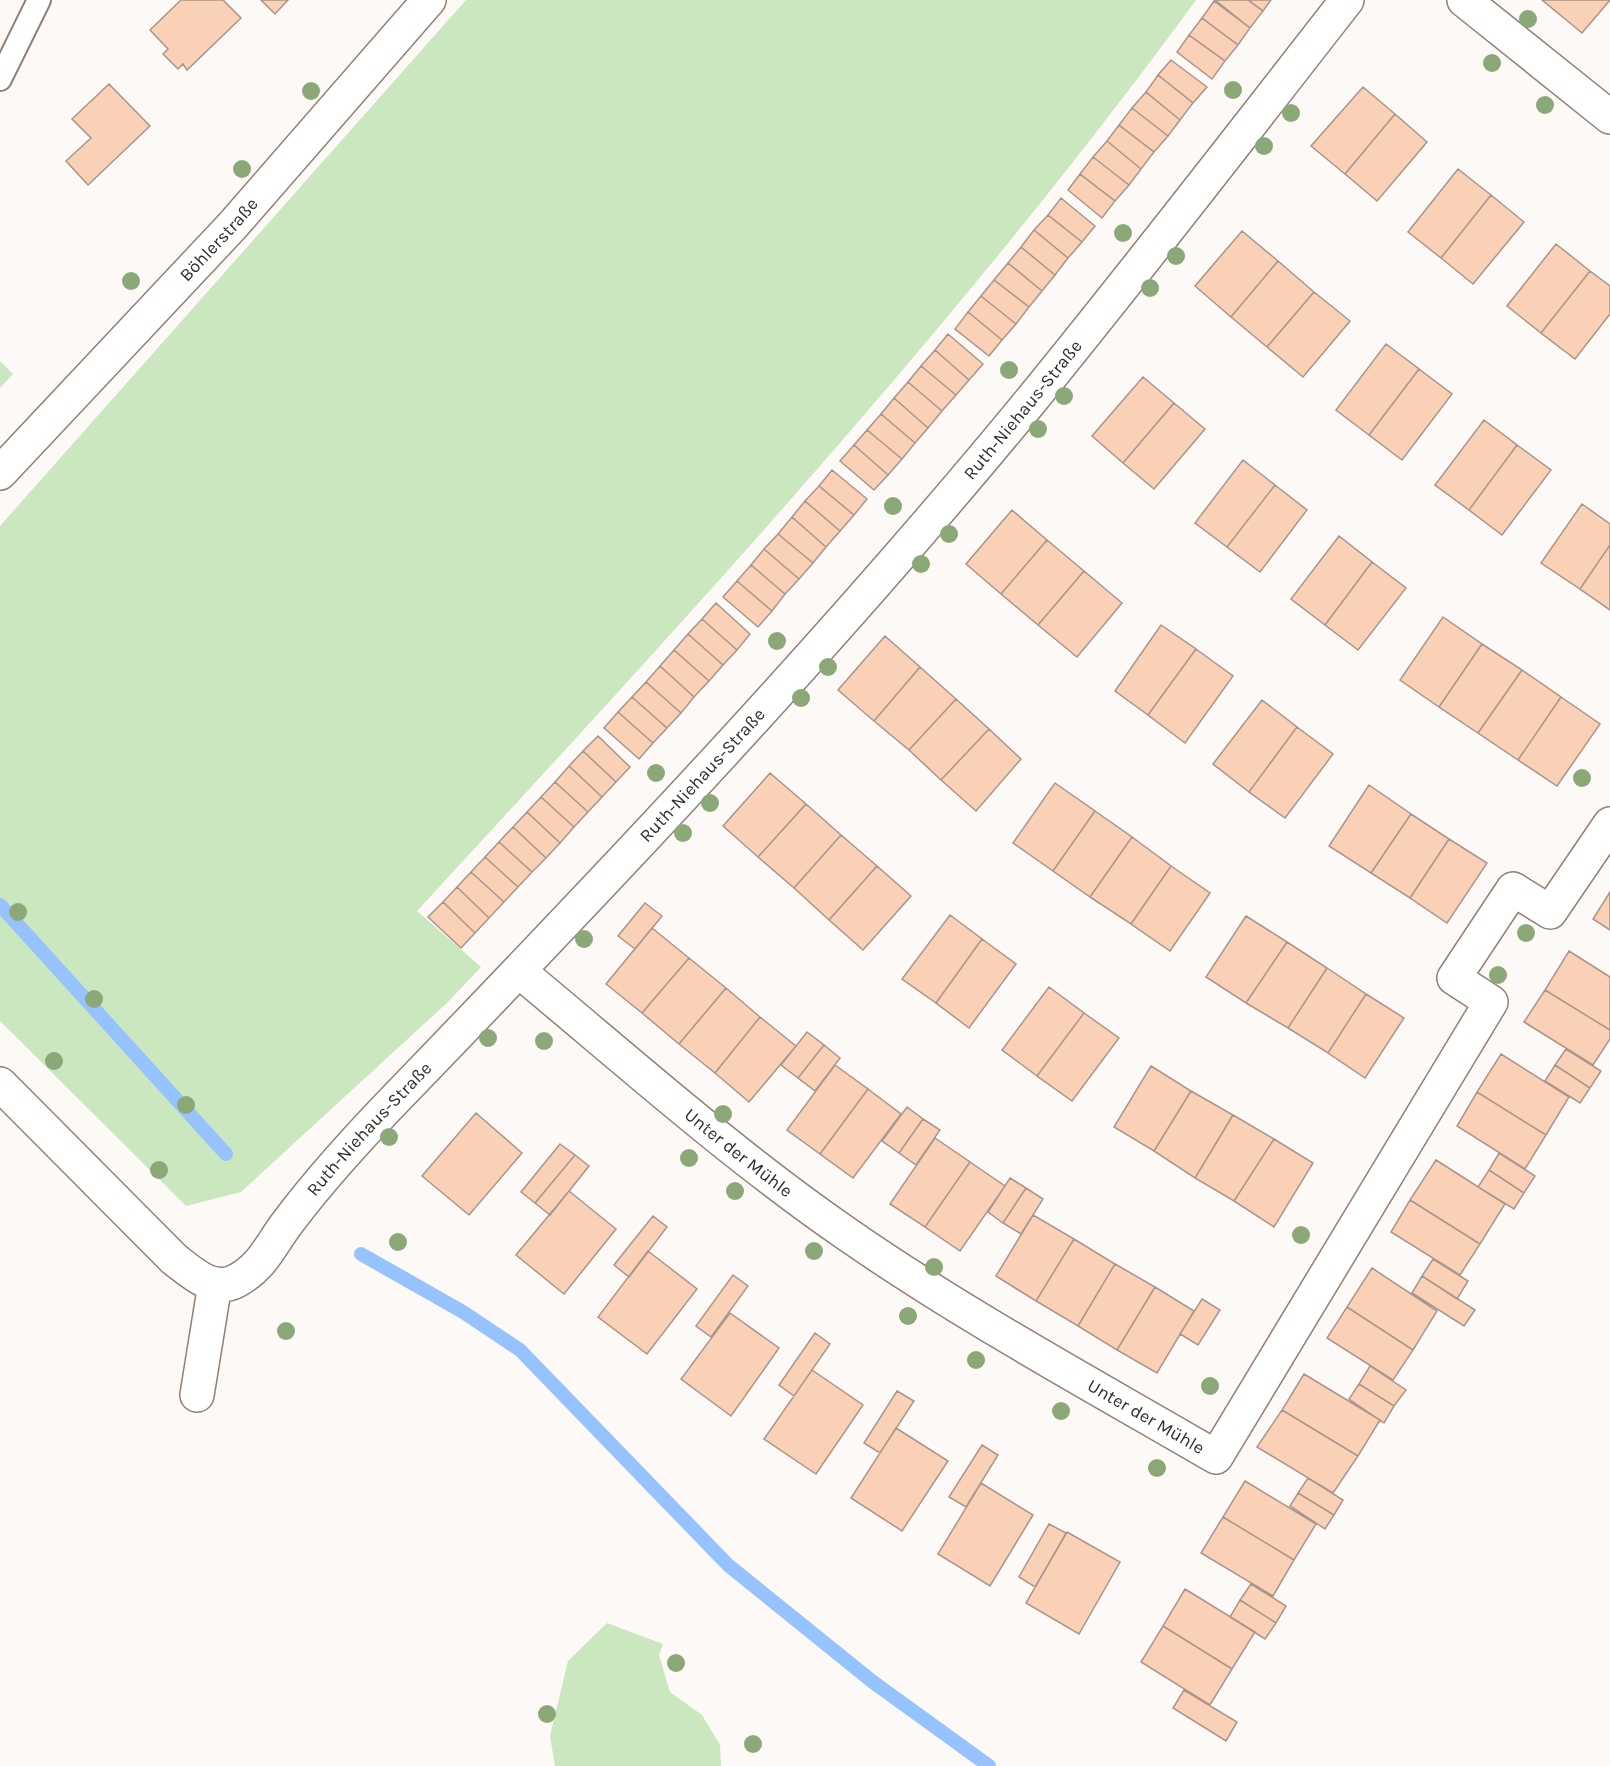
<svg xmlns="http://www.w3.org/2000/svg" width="1610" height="1766" viewBox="0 0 1610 1766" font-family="Karla,sans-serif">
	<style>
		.green { fill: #cae7bf }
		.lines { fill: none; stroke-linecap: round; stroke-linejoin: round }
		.stream { stroke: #96c2fe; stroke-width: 14 }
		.building { fill: #fad0b7; stroke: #a8958b; stroke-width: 1.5 }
		.service-casing { stroke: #928075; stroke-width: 26 }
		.minor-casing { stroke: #928075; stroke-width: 36 }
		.tertiary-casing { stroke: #928075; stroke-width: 36 }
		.service { stroke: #fff; stroke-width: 22 }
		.minor { stroke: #fff; stroke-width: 33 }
		.tertiary { stroke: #fff; stroke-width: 33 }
		.tree { fill: #8ca878 }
		.labels { text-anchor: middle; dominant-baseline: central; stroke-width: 4.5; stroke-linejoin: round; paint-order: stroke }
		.street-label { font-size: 18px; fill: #342c28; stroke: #fff }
	</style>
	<rect width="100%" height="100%" fill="#fdf9f6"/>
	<path class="green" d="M 466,0 L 1196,0 C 960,323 688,617 417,911 L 481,967 L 448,1002 L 241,1192 L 186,1206 L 0,1021 L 0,526 Z
		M 0,361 L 13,374 L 0,388 Z
		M 607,1623 L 663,1644 L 659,1655 L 670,1692 L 702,1715 L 720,1745 L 721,1766 L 555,1766 L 550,1736 L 568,1661 Z"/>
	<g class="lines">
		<path class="stream" d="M 0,905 L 226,1154
			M 361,1254 L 463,1312 L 520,1350 L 728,1565 L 873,1682 L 989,1766"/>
	</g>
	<path class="building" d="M 181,0 L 223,0 L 241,18 L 187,70 L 183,64 L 178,69 L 163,54 L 168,49 L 150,30 Z
		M 261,0 L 288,0 L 275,14 Z
		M 1215,0 L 1248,0 L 1263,11 L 1250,28 Z
		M 1248,0 L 1271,0 L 1263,11 Z
		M 1542,0 L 1610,0 L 1582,33 Z
		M 1214,1 L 1250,28 L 1238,45 L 1202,18 Z
		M 1202,18 L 1238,45 L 1225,61 L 1189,35 Z
		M 1189,35 L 1225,61 L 1212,79 L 1177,52 Z
		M 1171,60 L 1207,87 L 1193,103 L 1158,75 Z
		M 1158,75 L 1193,103 L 1180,120 L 1146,92 Z
		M 109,84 L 150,126 L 88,185 L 66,161 L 91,138 L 72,119 Z
		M 1363,87 L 1395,114 L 1345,174 L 1311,146 Z
		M 1146,92 L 1180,120 L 1168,136 L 1132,108 Z
		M 1132,108 L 1168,136 L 1154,152 L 1119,125 Z
		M 1395,114 L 1427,142 L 1377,201 L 1345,174 Z
		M 1119,125 L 1154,152 L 1141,169 L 1107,141 Z
		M 1107,141 L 1141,169 L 1129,185 L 1093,157 Z
		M 1093,157 L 1129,185 L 1115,201 L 1080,174 Z
		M 1458,169 L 1491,195 L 1441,258 L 1408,232 Z
		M 1080,174 L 1115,201 L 1102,218 L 1068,190 Z
		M 1491,195 L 1524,222 L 1473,284 L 1441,258 Z
		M 1061,198 L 1095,226 L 1082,242 L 1048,215 Z
		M 1048,215 L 1082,242 L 1068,258 L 1034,230 Z
		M 1034,230 L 1068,258 L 1055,275 L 1021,247 Z
		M 1242,231 L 1278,261 L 1231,317 L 1195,286 Z
		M 1556,244 L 1590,271 L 1541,333 L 1507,306 Z
		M 1021,247 L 1055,275 L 1042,291 L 1008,263 Z
		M 1278,261 L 1314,292 L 1267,347 L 1231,317 Z
		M 1008,263 L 1042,291 L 1029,307 L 994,280 Z
		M 1590,271 L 1610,286 L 1610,314 L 1575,359 L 1541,333 Z
		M 994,280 L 1029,307 L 1016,324 L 981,296 Z
		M 1314,292 L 1350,321 L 1303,377 L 1267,347 Z
		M 981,296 L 1016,324 L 1002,340 L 968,312 Z
		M 968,312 L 1002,340 L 989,356 L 955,329 Z
		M 948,334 L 983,364 L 969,380 L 935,350 Z
		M 1386,344 L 1419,369 L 1369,435 L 1336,410 Z
		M 935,350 L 969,380 L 956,395 L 921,366 Z
		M 921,366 L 956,395 L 942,411 L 908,382 Z
		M 1419,369 L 1452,394 L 1402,460 L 1369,435 Z
		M 1143,377 L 1174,403 L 1123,463 L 1092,436 Z
		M 908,382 L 942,411 L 928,428 L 894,398 Z
		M 894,398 L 928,428 L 915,443 L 881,414 Z
		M 1174,403 L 1205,429 L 1154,489 L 1123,463 Z
		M 881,414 L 915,443 L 902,459 L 867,430 Z
		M 1484,420 L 1517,445 L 1469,510 L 1435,485 Z
		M 867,430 L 902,459 L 888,475 L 854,445 Z
		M 854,445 L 888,475 L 874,490 L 840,461 Z
		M 1517,445 L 1551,470 L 1502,535 L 1469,510 Z
		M 1243,460 L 1275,485 L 1227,547 L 1195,523 Z
		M 832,470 L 867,499 L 854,515 L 819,486 Z
		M 1275,485 L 1307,510 L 1260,572 L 1227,547 Z
		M 819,486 L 854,515 L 840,531 L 805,501 Z
		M 805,501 L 840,531 L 826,547 L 792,517 Z
		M 1582,504 L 1610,524 L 1610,545 L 1580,589 L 1541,563 Z
		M 1012,510 L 1047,540 L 1001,594 L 966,564 Z
		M 792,517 L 826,547 L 813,563 L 778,534 Z
		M 778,534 L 813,563 L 799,579 L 764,549 Z
		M 1339,536 L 1372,562 L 1325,625 L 1291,599 Z
		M 1047,540 L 1084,571 L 1038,625 L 1001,594 Z
		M 1610,545 L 1610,610 L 1580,589 Z
		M 764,549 L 799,579 L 785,594 L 751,565 Z
		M 1372,562 L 1406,588 L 1358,650 L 1325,625 Z
		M 751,565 L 785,594 L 772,611 L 737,581 Z
		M 1084,571 L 1122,603 L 1077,657 L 1038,625 Z
		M 737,581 L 772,611 L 758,627 L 723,597 Z
		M 716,603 L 750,634 L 737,650 L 702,619 Z
		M 1443,617 L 1482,644 L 1439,707 L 1400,680 Z
		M 702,619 L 737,650 L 723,665 L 688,634 Z
		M 1161,625 L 1196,649 L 1148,715 L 1115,691 Z
		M 688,634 L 723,665 L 709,681 L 674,650 Z
		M 885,636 L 920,667 L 874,721 L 838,690 Z
		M 1482,644 L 1522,670 L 1478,733 L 1439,707 Z
		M 1196,649 L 1233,676 L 1185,743 L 1148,715 Z
		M 674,650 L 709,681 L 694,697 L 660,666 Z
		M 660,666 L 694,697 L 681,713 L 646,682 Z
		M 920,667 L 956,699 L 909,750 L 874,721 Z
		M 1522,670 L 1561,697 L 1518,760 L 1478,733 Z
		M 646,682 L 681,713 L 667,728 L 632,697 Z
		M 632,697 L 667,728 L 653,743 L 618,712 Z
		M 1561,697 L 1600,724 L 1557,786 L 1518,760 Z
		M 956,699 L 989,729 L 941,780 L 909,750 Z
		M 1262,700 L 1297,727 L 1249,792 L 1213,764 Z
		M 618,712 L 653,743 L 639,759 L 604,728 Z
		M 1297,727 L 1333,754 L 1285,818 L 1249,792 Z
		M 989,729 L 1021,759 L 976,811 L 941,780 Z
		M 598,736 L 630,767 L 616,782 L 583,751 Z
		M 583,751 L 616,782 L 602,797 L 569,766 Z
		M 569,766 L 602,797 L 588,812 L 555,782 Z
		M 770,773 L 806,804 L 758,857 L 723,826 Z
		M 555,782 L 588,812 L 574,827 L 541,797 Z
		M 1055,783 L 1095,811 L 1053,871 L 1013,843 Z
		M 1369,785 L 1411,814 L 1371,873 L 1329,846 Z
		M 541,797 L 574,827 L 560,843 L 527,812 Z
		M 806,804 L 841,835 L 794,888 L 758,857 Z
		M 1095,811 L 1132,837 L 1090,897 L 1053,871 Z
		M 527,812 L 560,843 L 546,858 L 513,827 Z
		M 1411,814 L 1449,839 L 1410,898 L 1371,873 Z
		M 513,827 L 546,858 L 532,872 L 499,842 Z
		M 841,835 L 877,866 L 829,920 L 794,888 Z
		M 1132,837 L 1171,866 L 1131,924 L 1090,897 Z
		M 1449,839 L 1487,863 L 1447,923 L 1410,898 Z
		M 499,842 L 532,872 L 518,887 L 485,857 Z
		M 485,857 L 518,887 L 504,902 L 471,872 Z
		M 877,866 L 911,896 L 863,950 L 829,920 Z
		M 1171,866 L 1210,893 L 1170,951 L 1131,924 Z
		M 471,872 L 504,902 L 489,918 L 457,887 Z
		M 457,887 L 489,918 L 475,933 L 443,902 Z
		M 1610,892 L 1610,930 L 1593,919 Z
		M 443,902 L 475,933 L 461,948 L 428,917 Z
		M 645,903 L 662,916 L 635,949 L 618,936 Z
		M 950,915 L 982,939 L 936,1003 L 902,979 Z
		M 1246,916 L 1287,942 L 1246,1003 L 1206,977 Z
		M 652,928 L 689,958 L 642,1013 L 606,984 Z
		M 982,939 L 1016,964 L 969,1028 L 936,1003 Z
		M 1287,942 L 1327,968 L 1288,1028 L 1246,1003 Z
		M 1569,951 L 1610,977 L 1610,1030 L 1545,990 Z
		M 689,958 L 726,988 L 679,1044 L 642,1013 Z
		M 1327,968 L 1366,994 L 1328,1053 L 1288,1028 Z
		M 1049,987 L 1084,1013 L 1037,1076 L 1002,1050 Z
		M 726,988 L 760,1017 L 715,1073 L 679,1044 Z
		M 1545,990 L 1610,1030 L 1610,1039 L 1593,1065 L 1524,1022 Z
		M 1366,994 L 1404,1018 L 1365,1078 L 1328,1053 Z
		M 1084,1013 L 1119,1038 L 1072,1101 L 1037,1076 Z
		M 760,1017 L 796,1046 L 749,1102 L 715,1073 Z
		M 807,1032 L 824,1045 L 798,1078 L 781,1065 Z
		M 824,1045 L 840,1058 L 815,1091 L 798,1078 Z
		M 1566,1049 L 1601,1071 L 1590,1088 L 1555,1065 Z
		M 1501,1054 L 1569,1097 L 1546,1135 L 1477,1092 Z
		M 835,1065 L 868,1089 L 820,1154 L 787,1130 Z
		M 1555,1065 L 1590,1088 L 1580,1103 L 1545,1081 Z
		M 1151,1066 L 1191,1091 L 1154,1151 L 1114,1127 Z
		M 868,1089 L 901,1114 L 853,1178 L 820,1154 Z
		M 1191,1091 L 1233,1115 L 1195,1178 L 1154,1151 Z
		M 1477,1092 L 1546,1135 L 1525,1169 L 1457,1126 Z
		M 907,1107 L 923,1119 L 899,1153 L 882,1141 Z
		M 476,1113 L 522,1153 L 469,1215 L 422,1176 Z
		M 1233,1115 L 1274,1139 L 1234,1201 L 1195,1178 Z
		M 923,1119 L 940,1130 L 916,1165 L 899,1153 Z
		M 935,1138 L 970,1162 L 925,1227 L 890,1204 Z
		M 1274,1139 L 1313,1163 L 1274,1227 L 1234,1201 Z
		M 560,1144 L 575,1155 L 535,1203 L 521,1192 Z
		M 1499,1153 L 1535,1176 L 1524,1193 L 1489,1170 Z
		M 575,1155 L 589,1166 L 550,1215 L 535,1203 Z
		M 1436,1160 L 1505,1204 L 1480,1244 L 1410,1200 Z
		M 970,1162 L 1005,1186 L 960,1251 L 925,1227 Z
		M 1489,1170 L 1524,1193 L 1514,1209 L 1478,1187 Z
		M 1010,1178 L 1026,1188 L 1003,1223 L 988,1212 Z
		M 1026,1188 L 1043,1199 L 1021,1234 L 1003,1223 Z
		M 569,1191 L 616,1229 L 564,1294 L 516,1255 Z
		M 1410,1200 L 1480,1244 L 1460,1275 L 1391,1232 Z
		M 1033,1215 L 1074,1239 L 1036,1301 L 996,1276 Z
		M 653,1216 L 667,1227 L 629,1277 L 614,1265 Z
		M 1074,1239 L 1115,1264 L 1078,1326 L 1036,1301 Z
		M 648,1251 L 697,1289 L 647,1354 L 598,1317 Z
		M 1433,1259 L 1468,1281 L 1457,1299 L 1422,1276 Z
		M 1115,1264 L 1155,1287 L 1117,1350 L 1078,1326 Z
		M 1372,1268 L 1437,1311 L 1413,1350 L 1347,1307 Z
		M 733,1275 L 748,1286 L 711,1337 L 696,1326 Z
		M 1422,1276 L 1475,1310 L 1464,1326 L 1412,1293 Z
		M 1155,1287 L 1194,1311 L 1157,1373 L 1117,1350 Z
		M 1202,1299 L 1220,1310 L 1198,1345 L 1180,1334 Z
		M 1347,1307 L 1413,1350 L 1393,1380 L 1327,1338 Z
		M 730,1313 L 779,1348 L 731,1416 L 681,1379 Z
		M 815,1333 L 830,1344 L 794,1396 L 779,1385 Z
		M 1370,1366 L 1406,1390 L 1394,1406 L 1359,1384 Z
		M 812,1370 L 863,1405 L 816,1474 L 764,1439 Z
		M 1304,1374 L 1380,1420 L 1358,1456 L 1282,1410 Z
		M 1359,1384 L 1394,1406 L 1384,1423 L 1349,1399 Z
		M 897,1391 L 914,1401 L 880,1453 L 864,1443 Z
		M 1282,1410 L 1358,1456 L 1333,1493 L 1257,1447 Z
		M 896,1428 L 948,1461 L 902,1531 L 851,1498 Z
		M 982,1445 L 998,1455 L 966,1507 L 949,1497 Z
		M 1308,1478 L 1343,1500 L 1334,1515 L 1298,1493 Z
		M 1245,1481 L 1316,1524 L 1294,1560 L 1223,1517 Z
		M 981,1483 L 1033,1515 L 990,1586 L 938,1554 Z
		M 1298,1493 L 1334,1515 L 1325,1529 L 1290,1506 Z
		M 1223,1517 L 1294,1560 L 1273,1596 L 1201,1553 Z
		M 1049,1524 L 1066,1533 L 1035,1587 L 1019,1577 Z
		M 1067,1532 L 1120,1562 L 1079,1634 L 1026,1603 Z
		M 1251,1584 L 1286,1606 L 1276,1623 L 1240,1600 Z
		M 1185,1589 L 1255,1632 L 1232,1669 L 1163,1626 Z
		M 1240,1600 L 1276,1623 L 1265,1639 L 1230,1617 Z
		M 1163,1626 L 1232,1669 L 1210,1705 L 1141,1662 Z
		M 1184,1690 L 1237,1722 L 1226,1741 L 1173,1708 Z"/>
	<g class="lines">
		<g class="service-casing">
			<path id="service" d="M 0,79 L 39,0"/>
		</g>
		<g class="minor-casing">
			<g id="minor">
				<path d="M 1464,0 L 1610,117"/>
				<path id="s1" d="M 519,971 C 625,1059 730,1153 844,1232 C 963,1315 1091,1384 1216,1457 L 1491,1002 L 1454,978 L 1513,889 L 1550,912 L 1610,824"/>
				<path id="s2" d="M 0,1084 L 174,1259 C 192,1273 213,1293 236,1281 C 263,1267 271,1244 288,1222 C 324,1174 364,1131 406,1088 C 621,865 836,638 1033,398 C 1140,267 1243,133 1347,0"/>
				<path d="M 197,1395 L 215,1284"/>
			</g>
		</g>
		<g class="tertiary-casing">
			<g id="tertiary">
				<path id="s3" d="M 0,473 L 233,225 L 429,0"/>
			</g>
		</g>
		<use href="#service" class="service"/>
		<use href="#minor" class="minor"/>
		<use href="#tertiary" class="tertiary"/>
	</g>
	<g class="tree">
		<circle cx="1528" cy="19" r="9"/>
		<circle cx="1492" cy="63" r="9"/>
		<circle cx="1233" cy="90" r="9"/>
		<circle cx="311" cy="91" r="9"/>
		<circle cx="1545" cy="105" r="9"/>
		<circle cx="1291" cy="113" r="9"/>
		<circle cx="1264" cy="146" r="9"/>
		<circle cx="242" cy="169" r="9"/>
		<circle cx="1123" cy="233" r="9"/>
		<circle cx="1176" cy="256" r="9"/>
		<circle cx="131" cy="281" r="9"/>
		<circle cx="1150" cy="288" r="9"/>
		<circle cx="1009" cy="370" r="9"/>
		<circle cx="1064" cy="396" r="9"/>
		<circle cx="1038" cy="429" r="9"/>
		<circle cx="893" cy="506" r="9"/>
		<circle cx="949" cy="534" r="9"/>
		<circle cx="921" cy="564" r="9"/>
		<circle cx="777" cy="641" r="9"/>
		<circle cx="828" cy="667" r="9"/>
		<circle cx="801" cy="698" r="9"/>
		<circle cx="656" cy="773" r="9"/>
		<circle cx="1582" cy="778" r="9"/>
		<circle cx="710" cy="803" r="9"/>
		<circle cx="683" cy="833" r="9"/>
		<circle cx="18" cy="912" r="9"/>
		<circle cx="1526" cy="933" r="9"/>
		<circle cx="584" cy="939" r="9"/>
		<circle cx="1498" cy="975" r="9"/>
		<circle cx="94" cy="999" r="9"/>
		<circle cx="488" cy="1038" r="9"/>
		<circle cx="544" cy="1041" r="9"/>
		<circle cx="54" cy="1061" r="9"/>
		<circle cx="186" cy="1105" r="9"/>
		<circle cx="723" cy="1114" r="9"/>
		<circle cx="389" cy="1137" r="9"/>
		<circle cx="689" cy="1158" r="9"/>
		<circle cx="159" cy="1170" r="9"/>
		<circle cx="735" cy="1191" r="9"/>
		<circle cx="1301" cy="1235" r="9"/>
		<circle cx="398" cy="1242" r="9"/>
		<circle cx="814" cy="1251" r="9"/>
		<circle cx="934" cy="1267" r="9"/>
		<circle cx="908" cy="1316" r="9"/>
		<circle cx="286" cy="1331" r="9"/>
		<circle cx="976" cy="1360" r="9"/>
		<circle cx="1210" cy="1386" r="9"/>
		<circle cx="1061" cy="1411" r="9"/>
		<circle cx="1157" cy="1468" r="9"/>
		<circle cx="676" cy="1663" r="9"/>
		<circle cx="547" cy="1714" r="9"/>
		<circle cx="753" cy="1744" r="9"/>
	</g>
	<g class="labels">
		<g class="street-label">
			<text stroke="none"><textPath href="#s3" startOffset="320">Böhlerstraße</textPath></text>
			<text stroke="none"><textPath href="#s2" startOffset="1492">Ruth-Niehaus-Straße</textPath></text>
			<text stroke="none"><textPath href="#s2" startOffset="1006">Ruth-Niehaus-Straße</textPath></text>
			<text stroke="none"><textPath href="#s2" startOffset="520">Ruth-Niehaus-Straße</textPath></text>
			<text stroke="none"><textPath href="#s1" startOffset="285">Unter der Mühle</textPath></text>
			<text stroke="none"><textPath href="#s1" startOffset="771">Unter der Mühle</textPath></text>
		</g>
	</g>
</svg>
